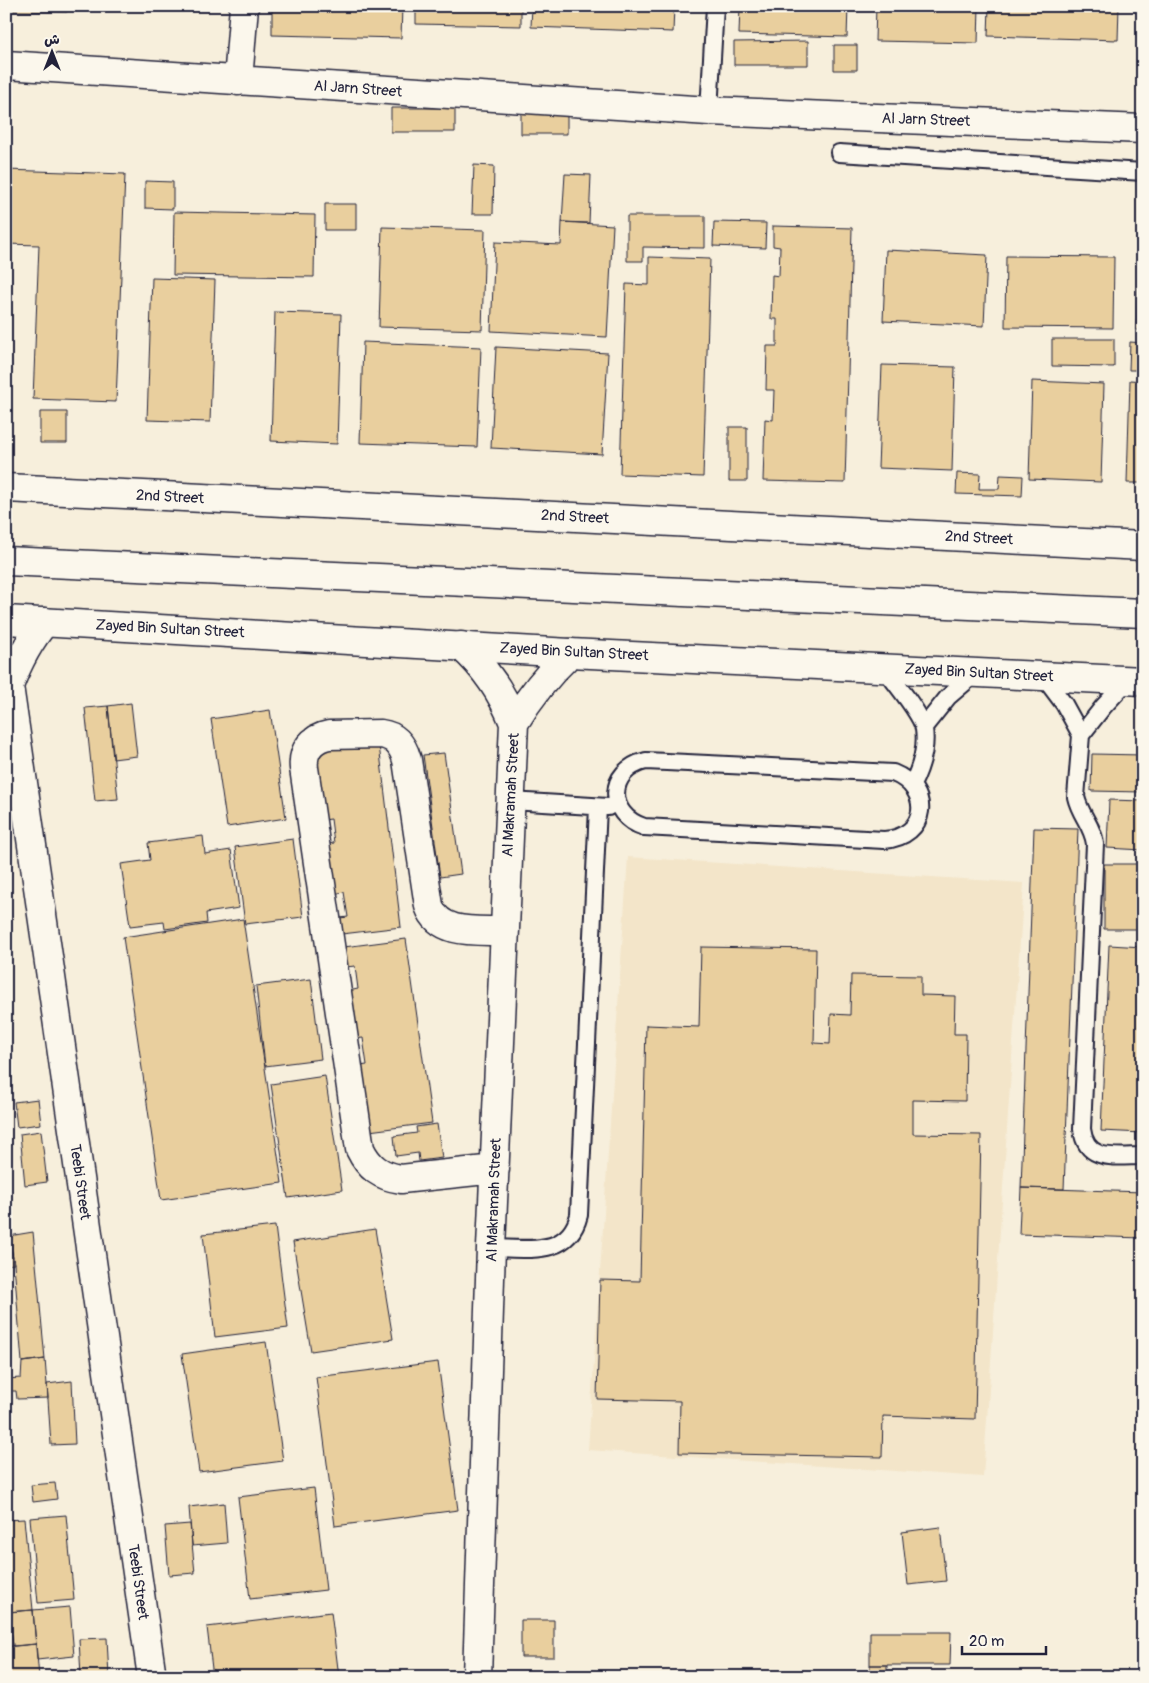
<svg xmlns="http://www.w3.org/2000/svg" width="1149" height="1683" viewBox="0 0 1149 1683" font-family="Pangolin,'Playpen Sans Arabic',sans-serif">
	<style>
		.built { fill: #f3e5c9 }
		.building { fill: #e9cf9e; stroke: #22223b }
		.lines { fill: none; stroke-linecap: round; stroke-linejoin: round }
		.lane-casing { stroke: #22223b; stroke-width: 20 }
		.street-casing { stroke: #22223b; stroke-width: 31 }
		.secondary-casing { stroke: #22223b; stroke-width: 31 }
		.lane { stroke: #fbf7ec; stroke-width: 16 }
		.street { stroke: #fbf7ec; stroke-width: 28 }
		.secondary { stroke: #fbf7ec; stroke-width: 28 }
		.labels { text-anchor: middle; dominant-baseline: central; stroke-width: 4.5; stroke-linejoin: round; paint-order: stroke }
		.street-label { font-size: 15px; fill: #22223b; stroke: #fbf7ec }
	</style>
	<rect width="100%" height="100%" fill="#f7efdc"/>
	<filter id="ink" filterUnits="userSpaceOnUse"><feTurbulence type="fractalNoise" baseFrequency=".02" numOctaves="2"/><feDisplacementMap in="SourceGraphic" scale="10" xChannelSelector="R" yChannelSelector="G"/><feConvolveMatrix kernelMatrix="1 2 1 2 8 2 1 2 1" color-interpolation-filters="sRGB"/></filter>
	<g filter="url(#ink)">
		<path class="built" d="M 628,857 L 1024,883 L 983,1477 L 588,1450 Z"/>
		<path class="building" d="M 6,6 L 67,6 L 67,12 L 6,11 Z
			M 272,6 L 402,6 L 401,38 L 272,35 Z
			M 416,6 L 521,6 L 521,26 L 416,24 Z
			M 532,6 L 674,6 L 673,32 L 531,27 Z
			M 740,6 L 848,6 L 847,37 L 739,34 Z
			M 876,6 L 979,6 L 978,43 L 875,41 Z
			M 989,6 L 1119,6 L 1118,40 L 988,36 Z
			M 808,41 L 808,65 L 734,65 L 734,42 Z
			M 834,45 L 857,45 L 857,70 L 834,70 Z
			M 391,108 L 455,108 L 455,132 L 391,132 Z
			M 521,113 L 567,113 L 567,134 L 521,134 Z
			M 474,165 L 494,166 L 493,214 L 472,214 Z
			M 6,170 L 125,174 L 116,402 L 33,399 L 39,245 L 6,244 Z
			M 565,174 L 591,175 L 589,223 L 562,222 Z
			M 145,181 L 173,182 L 173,209 L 145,208 Z
			M 325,204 L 356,204 L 356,230 L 325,230 Z
			M 174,212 L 315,215 L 314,277 L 173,275 Z
			M 627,216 L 705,216 L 705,248 L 643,247 L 643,261 L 627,261 Z
			M 562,222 L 613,225 L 607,337 L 491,331 L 495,242 L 561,245 Z
			M 714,222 L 766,223 L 765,248 L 713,246 Z
			M 773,226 L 852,228 L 845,483 L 763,481 L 765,419 L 773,420 L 774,390 L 766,390 L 767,346 L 777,346 L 777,319 L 771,319 L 772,275 L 779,276 L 780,247 L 773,246 Z
			M 382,227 L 485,230 L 482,330 L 379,327 Z
			M 886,250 L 987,255 L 984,326 L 883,321 Z
			M 1006,256 L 1114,257 L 1113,328 L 1005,327 Z
			M 649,257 L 710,259 L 703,477 L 620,474 L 626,284 L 649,285 Z
			M 1139,257 L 1143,258 L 1143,330 L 1136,330 Z
			M 152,278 L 215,280 L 210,422 L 147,420 Z
			M 275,312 L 341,314 L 337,444 L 271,441 Z
			M 1052,339 L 1114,339 L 1114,367 L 1052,366 Z
			M 363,342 L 481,347 L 477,447 L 360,443 Z
			M 1130,342 L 1143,343 L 1143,370 L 1129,370 Z
			M 496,347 L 608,353 L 602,454 L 491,448 Z
			M 882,365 L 955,367 L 952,471 L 878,468 Z
			M 1130,380 L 1143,381 L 1143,483 L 1127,483 Z
			M 1032,381 L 1104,384 L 1101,482 L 1029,479 Z
			M 40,412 L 67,412 L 67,443 L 40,443 Z
			M 729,427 L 747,427 L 747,481 L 729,481 Z
			M 957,473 L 980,474 L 979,489 L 999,489 L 1000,475 L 1023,476 L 1022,496 L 956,494 Z
			M 131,703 L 137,756 L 113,759 L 108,706 Z
			M 108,706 L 118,799 L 95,801 L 85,708 Z
			M 270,710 L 286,818 L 227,827 L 211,719 Z
			M 365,738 L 379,745 L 401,927 L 342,934 L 340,918 L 348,917 L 344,892 L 333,894 L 327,844 L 334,843 L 331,819 L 323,820 L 314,750 Z
			M 444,753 L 461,874 L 440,877 L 423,755 Z
			M 1092,754 L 1143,755 L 1143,792 L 1091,791 Z
			M 1109,800 L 1143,801 L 1143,850 L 1107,848 Z
			M 1034,828 L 1078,829 L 1064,1189 L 1021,1188 Z
			M 203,836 L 205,854 L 231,850 L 239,908 L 206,913 L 207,923 L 165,929 L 164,922 L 130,926 L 121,864 L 150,860 L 148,843 Z
			M 293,839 L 303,917 L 245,924 L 235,847 Z
			M 1104,864 L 1143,864 L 1143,929 L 1104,929 Z
			M 243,919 L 282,1183 L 161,1200 L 123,937 Z
			M 406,939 L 432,1123 L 369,1131 L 360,1066 L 367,1065 L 363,1038 L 354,1039 L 348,991 L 358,989 L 355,966 L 346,967 L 344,947 Z
			M 1109,945 L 1143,947 L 1143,1133 L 1101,1131 Z
			M 701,947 L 816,949 L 814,1043 L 830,1044 L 831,1014 L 850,1015 L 851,975 L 921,976 L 921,995 L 955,996 L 954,1034 L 966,1034 L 965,1101 L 913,1100 L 913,1134 L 981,1135 L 975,1419 L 883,1416 L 882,1457 L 679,1453 L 680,1401 L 597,1399 L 600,1280 L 640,1281 L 646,1025 L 699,1027 Z
			M 311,979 L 321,1059 L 265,1066 L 256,986 Z
			M 325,1076 L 342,1190 L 288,1198 L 271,1084 Z
			M 38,1099 L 41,1124 L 17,1127 L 14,1102 Z
			M 437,1124 L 442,1158 L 419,1161 L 418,1153 L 396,1156 L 394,1136 L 417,1133 L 416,1127 Z
			M 41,1131 L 47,1182 L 25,1185 L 20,1134 Z
			M 1021,1188 L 1143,1192 L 1143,1238 L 1019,1234 Z
			M 275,1226 L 288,1328 L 215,1337 L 203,1234 Z
			M 375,1229 L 393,1339 L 311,1351 L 293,1242 Z
			M 33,1232 L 45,1359 L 22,1362 L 14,1264 L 9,1236 Z
			M 6,1236 L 9,1236 L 14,1264 L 6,1265 Z
			M 266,1342 L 283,1461 L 199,1472 L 182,1354 Z
			M 45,1359 L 48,1398 L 17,1399 L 16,1391 L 6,1391 L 6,1379 L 21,1378 L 22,1362 Z
			M 438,1362 L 458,1510 L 335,1526 L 316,1377 Z
			M 72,1381 L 75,1444 L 51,1445 L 47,1384 Z
			M 6,1470 L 10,1507 L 6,1508 Z
			M 55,1483 L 57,1499 L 33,1502 L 31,1485 Z
			M 314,1488 L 326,1590 L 250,1599 L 238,1497 Z
			M 224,1503 L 227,1543 L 192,1546 L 189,1507 Z
			M 66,1515 L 74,1600 L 38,1603 L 30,1518 Z
			M 24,1519 L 33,1610 L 6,1612 L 6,1520 Z
			M 190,1524 L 195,1573 L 169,1575 L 165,1526 Z
			M 940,1527 L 946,1581 L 908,1585 L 902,1532 Z
			M 70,1607 L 74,1656 L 37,1660 L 33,1610 Z
			M 33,1610 L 36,1644 L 13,1646 L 9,1612 Z
			M 6,1612 L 9,1612 L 13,1646 L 6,1647 Z
			M 331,1612 L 339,1677 L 213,1677 L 207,1627 Z
			M 521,1620 L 554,1620 L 554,1657 L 521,1657 Z
			M 870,1632 L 951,1632 L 950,1665 L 870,1665 Z
			M 107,1638 L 109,1677 L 81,1677 L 79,1639 Z
			M 36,1644 L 39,1677 L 6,1677 L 6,1647 Z
			M 870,1665 L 887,1665 L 887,1677 L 870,1677 Z"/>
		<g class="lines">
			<g class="lane-casing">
				<path id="lane" d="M 709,111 L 715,6
					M 839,153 L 1143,172
					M 883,667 C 893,680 922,715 924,729 C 927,749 921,767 912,785
					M 1043,676 L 1064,704 L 1081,735 L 1076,797 C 1080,815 1093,826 1095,844 L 1082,1129 C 1086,1163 1116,1156 1143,1156
					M 924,727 L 948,697 L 976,673
					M 1081,735 L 1103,707 L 1128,680
					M 646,761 L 893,773 C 933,789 928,837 884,840 L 644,827 C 606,815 607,770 646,761 Z
					M 511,801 L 608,807
					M 491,1248 C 526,1248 568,1258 579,1215 L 598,807"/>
			</g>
			<g class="street-casing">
				<path id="street" d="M 6,65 L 709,111 L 1143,129
					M 238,81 L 244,6
					M 6,488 L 1143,546
					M 461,646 C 486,668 502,692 514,723 L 491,1248 L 477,1677
					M 6,681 L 9,686 L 152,1677
					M 9,686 C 18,662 28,642 45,622
					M 514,723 C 530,696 548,674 570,653
					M 495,1169 L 401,1179 C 381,1176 369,1168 360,1149 L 304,768 C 302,751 312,738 329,735 L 381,734 C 396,736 403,746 407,760 L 429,906 C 440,936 478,930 505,931"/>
			</g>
			<g class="secondary-casing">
				<path id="secondary" d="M 6,561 L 1143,613
					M 6,620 L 570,653 L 1143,681"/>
			</g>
			<use href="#lane" class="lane"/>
			<use href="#street" class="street"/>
			<use href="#secondary" class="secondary"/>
		</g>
	</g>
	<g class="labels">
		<g class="street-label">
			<text transform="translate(358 89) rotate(4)">Al Jarn Street</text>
			<text transform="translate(926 120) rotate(2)">Al Jarn Street</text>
			<text transform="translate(170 497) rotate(3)">2nd Street</text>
			<text transform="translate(575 517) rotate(3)">2nd Street</text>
			<text transform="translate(979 538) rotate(3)">2nd Street</text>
			<text transform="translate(170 629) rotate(3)">Zayed Bin Sultan Street</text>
			<text transform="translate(574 652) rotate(3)">Zayed Bin Sultan Street</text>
			<text transform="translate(979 673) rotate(3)">Zayed Bin Sultan Street</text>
			<text transform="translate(511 795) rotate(-87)">Al Makramah Street</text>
			<text transform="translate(80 1182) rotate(82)">Teebi Street</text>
			<text transform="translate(494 1200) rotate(-88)">Al Makramah Street</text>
			<text transform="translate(138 1582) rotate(82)">Teebi Street</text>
		</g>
	</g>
	<rect width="1149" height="1683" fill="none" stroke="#fbf7ec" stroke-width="25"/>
	<rect x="12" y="12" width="1124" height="1658" fill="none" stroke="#22223b" stroke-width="2" filter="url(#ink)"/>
	<g transform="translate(52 52)" stroke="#fbf7ec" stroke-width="4" paint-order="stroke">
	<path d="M0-4L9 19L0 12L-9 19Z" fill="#22223b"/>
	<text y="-8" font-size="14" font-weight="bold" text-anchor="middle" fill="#22223b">ش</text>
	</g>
	<path d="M962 1646v8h84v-8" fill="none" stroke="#22223b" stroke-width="2.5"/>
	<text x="969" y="1646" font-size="15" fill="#22223b" stroke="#fbf7ec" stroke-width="4" paint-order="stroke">20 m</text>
</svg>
